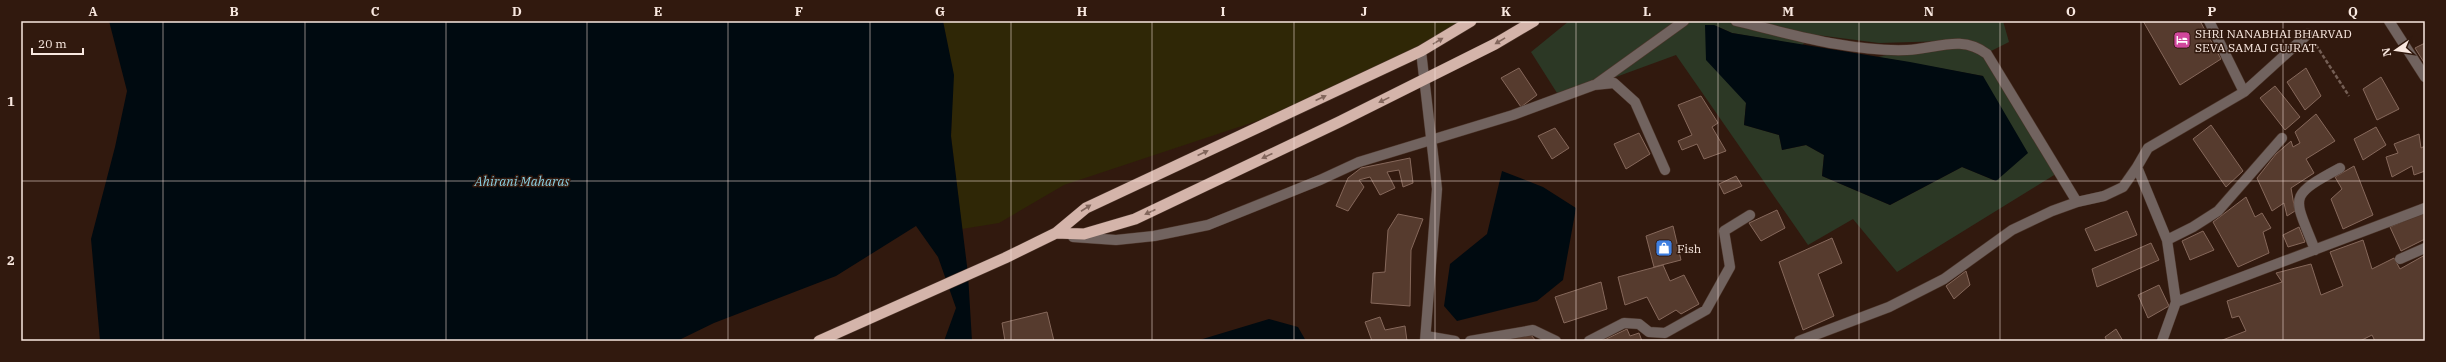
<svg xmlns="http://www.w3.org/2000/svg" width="2446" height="362" viewBox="0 0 2446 362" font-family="'IBM Plex Serif',serif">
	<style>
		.green { fill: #2c3825; fill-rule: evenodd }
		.sand { fill: #2f2706 }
		.water { fill: #000a10 }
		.building { fill: #563b2e; stroke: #86685b }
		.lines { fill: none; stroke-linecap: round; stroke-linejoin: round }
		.minor-casing { stroke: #4d362b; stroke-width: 11 }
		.tertiary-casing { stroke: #4d362b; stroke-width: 11 }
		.trunk-casing { stroke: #4d362b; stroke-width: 12 }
		.path { stroke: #745e54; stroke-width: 2.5; stroke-dasharray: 4 2; stroke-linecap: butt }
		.minor { stroke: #71635f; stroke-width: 10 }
		.tertiary { stroke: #71635f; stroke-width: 10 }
		.trunk { stroke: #d4b4aa; stroke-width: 11 }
		.oneway { fill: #82665c }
		.grid { fill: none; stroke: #f9e8e0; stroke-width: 1; stroke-opacity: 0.55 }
		.labels { text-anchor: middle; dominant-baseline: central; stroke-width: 3; stroke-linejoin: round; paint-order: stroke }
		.poi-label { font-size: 12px; fill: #f9e8e0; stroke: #31190e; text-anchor: start }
		.water-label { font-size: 13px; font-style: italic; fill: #8bd0e2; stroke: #31190e }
		.neatline { fill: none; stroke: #f9e8e0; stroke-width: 1.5 }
		.grid-label { font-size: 13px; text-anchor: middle; font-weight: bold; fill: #f9e8e0 }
	</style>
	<rect width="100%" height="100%" fill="#31190e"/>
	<path class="green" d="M 1569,21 L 2003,21 L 2009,42 L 1987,53 L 2059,172 L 1897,272 L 1853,219 L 1808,245 L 1676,55 L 1594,85 L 1557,93 L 1531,52 ZM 1714,25 L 1732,33 L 1802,45 L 1811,38 L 1771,29 L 1879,43 L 1947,41 L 1878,57 L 1983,76 L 1996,181 L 1962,167 L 1890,205 L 1822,176 L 1824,155 L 1806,145 L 1782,150 L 1779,135 L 1744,125 L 1746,103 Z"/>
	<path class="sand" d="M 943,21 L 1471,21 L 1421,51 L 1263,119 L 1064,185 L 999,223 L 962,229 L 951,136 L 953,75 Z"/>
	<path class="water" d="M 109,21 L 943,21 L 954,75 L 951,136 L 968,274 L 972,341 L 944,341 L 956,308 L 938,257 L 916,226 L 836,276 L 714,323 L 677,341 L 100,341 L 91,239 L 115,147 L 127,91 Z
		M 1705,25 L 1714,25 L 1732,33 L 1910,62 L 1983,76 L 2028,153 L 1996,181 L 1962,167 L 1890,205 L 1822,176 L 1824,155 L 1806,145 L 1782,150 L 1779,135 L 1744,125 L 1746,103 L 1706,60 Z
		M 1502,171 L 1543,187 L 1576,208 L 1563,280 L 1537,301 L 1457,321 L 1444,306 L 1450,264 L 1487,234 Z
		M 1269,319 L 1298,327 L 1306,341 L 1196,341 Z"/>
	<path class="building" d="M 2143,21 L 2200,21 L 2221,59 L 2180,85 Z
		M 2425,43 L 2425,64 L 2415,48 Z
		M 1519,68 L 1537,95 L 1521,107 L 1501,78 Z
		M 2306,68 L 2321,96 L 2305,110 L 2287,82 Z
		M 2381,77 L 2399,109 L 2377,120 L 2363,89 Z
		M 2275,86 L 2300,117 L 2285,130 L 2260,98 Z
		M 1701,96 L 1718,123 L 1712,127 L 1726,151 L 1704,159 L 1697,144 L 1682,150 L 1678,141 L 1692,135 L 1678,105 Z
		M 2316,114 L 2335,141 L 2306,159 L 2314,173 L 2291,188 L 2295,211 L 2287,216 L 2284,203 L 2272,211 L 2257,178 L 2276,154 L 2291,141 L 2293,147 L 2300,143 L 2295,132 Z
		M 2211,125 L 2243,171 L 2226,187 L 2193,139 Z
		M 2376,127 L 2386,145 L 2363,160 L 2354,139 Z
		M 1555,128 L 1569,148 L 1552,159 L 1538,136 Z
		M 1639,133 L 1650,154 L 1626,169 L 1614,144 Z
		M 2419,134 L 2421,148 L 2425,146 L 2425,171 L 2414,175 L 2412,166 L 2392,177 L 2386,157 L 2398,153 L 2394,144 Z
		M 1410,158 L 1413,183 L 1403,187 L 1399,170 L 1387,172 L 1395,188 L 1380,195 L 1370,177 L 1359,180 L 1364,187 L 1348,211 L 1336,206 L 1348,178 L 1361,168 Z
		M 2354,166 L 2373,215 L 2343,229 L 2331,199 L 2342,189 L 2335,177 Z
		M 1736,176 L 1742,186 L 1724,194 L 1719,184 Z
		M 2246,197 L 2255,217 L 2262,213 L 2271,228 L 2263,232 L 2269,253 L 2238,267 L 2213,222 Z
		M 1777,210 L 1785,228 L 1761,241 L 1749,223 Z
		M 2127,211 L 2137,235 L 2095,251 L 2085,229 Z
		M 2425,212 L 2425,239 L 2401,251 L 2390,227 Z
		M 1398,214 L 1423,219 L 1411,250 L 1410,306 L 1371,303 L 1373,273 L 1385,272 L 1388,230 Z
		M 1673,226 L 1681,260 L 1654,267 L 1646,236 Z
		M 2299,227 L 2305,242 L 2288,247 L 2283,235 Z
		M 2203,231 L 2214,250 L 2190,260 L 2182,241 Z
		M 1832,238 L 1842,263 L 1818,274 L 1834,316 L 1803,330 L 1779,262 Z
		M 2363,240 L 2372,269 L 2394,258 L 2400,269 L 2425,255 L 2425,341 L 2375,341 L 2372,335 L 2360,341 L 2220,341 L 2246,331 L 2239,316 L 2232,318 L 2227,301 L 2282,282 L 2276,273 L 2311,264 L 2321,295 L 2343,286 L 2330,252 Z
		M 2151,243 L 2159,260 L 2097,287 L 2092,269 Z
		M 1663,265 L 1670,281 L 1684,275 L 1699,304 L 1681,314 L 1676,310 L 1659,320 L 1647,297 L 1625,305 L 1618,277 Z
		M 1966,271 L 1970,285 L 1954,299 L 1946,286 Z
		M 1601,282 L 1607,309 L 1564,323 L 1555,297 Z
		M 2159,285 L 2169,306 L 2148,318 L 2138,295 Z
		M 1047,312 L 1054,341 L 1005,341 L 1002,323 Z
		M 1380,317 L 1385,330 L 1405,326 L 1407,341 L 1372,341 L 1365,322 Z
		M 1627,329 L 1630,336 L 1639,333 L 1642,341 L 1602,341 Z
		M 2116,329 L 2123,341 L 2107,341 L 2105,337 Z
		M 1531,335 L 1536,341 L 1495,341 Z"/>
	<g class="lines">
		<g class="minor-casing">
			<path id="minor" d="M 1736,21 C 1791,34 1850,52 1907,50 C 1936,49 1961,34 1987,54 L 2077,202
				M 2209,21 L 2244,92 L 2148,148 L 2137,167 L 2167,240 L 2176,302 L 2425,208
				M 2389,21 L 2425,77
				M 1595,85 L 1684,21
				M 2244,92 L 2308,34
				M 1073,237 L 1116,240 L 1154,236 L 1208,225 L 1320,180 L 1359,162 L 1513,115 L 1594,85 L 1614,83 L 1635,102 L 1665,170
				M 2167,240 L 2193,227 L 2218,211 L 2282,138
				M 2315,250 C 2294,196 2286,197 2340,168
				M 2400,259 L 2425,248
				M 1426,336 L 1455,341
				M 1470,341 L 1533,330 L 1556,341
				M 1589,341 L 1624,323 L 1639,324 L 1649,332 L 1665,333 L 1706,310 L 1730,267 L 1724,231 L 1750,215
				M 1799,341 L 1889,307 L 1944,279 L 2012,230 L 2052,211 L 2077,202 L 2104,196 L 2123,187 L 2137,167
				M 2162,341 L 2176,302"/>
		</g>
		<g class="tertiary-casing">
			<path id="tertiary" d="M 1421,51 L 1437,189 L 1425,341"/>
		</g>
		<g class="trunk-casing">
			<path id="trunk" d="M 1056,233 L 1084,234 L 1135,219 L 1339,122 L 1495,44 L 1534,21
				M 819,341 L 1005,258 L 1056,233 L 1086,208 L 1421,51 L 1471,21"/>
		</g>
		<path class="path" d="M 2316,45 L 2349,96"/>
		<use href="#minor" class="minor"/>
		<use href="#tertiary" class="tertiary"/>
		<use href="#trunk" class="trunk"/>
	</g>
	<defs><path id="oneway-solid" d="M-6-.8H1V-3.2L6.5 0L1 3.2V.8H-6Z"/></defs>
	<g class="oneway">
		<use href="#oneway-solid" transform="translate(1438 41) rotate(-31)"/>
		<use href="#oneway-solid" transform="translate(1500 41) rotate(149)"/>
		<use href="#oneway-solid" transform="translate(1321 98) rotate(-25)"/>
		<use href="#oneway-solid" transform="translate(1384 100) rotate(154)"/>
		<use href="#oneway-solid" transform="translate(1203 153) rotate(-25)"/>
		<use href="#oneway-solid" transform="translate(1267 156) rotate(155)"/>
		<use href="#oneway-solid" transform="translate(1086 208) rotate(-33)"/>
		<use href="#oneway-solid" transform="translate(1150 212) rotate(155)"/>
	</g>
	<path class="grid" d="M 163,21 L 163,341M 305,21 L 305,341M 446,21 L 446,341M 587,21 L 587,341M 728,21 L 728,341M 870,21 L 870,341M 1011,21 L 1011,341M 1152,21 L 1152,341M 1294,21 L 1294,341M 1435,21 L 1435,341M 1576,21 L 1576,341M 1718,21 L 1718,341M 1859,21 L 1859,341M 2000,21 L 2000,341M 2141,21 L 2141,341M 2283,21 L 2283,341M 21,181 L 2425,181"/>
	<defs>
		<g id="hotel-square" transform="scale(0.9)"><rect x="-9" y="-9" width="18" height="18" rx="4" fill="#d1479c" stroke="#31190e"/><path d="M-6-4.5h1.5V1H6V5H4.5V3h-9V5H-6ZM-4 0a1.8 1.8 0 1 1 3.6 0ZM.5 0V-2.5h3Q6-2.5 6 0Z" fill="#fff"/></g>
		<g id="shop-square" transform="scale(0.9)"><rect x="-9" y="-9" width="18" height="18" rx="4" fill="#3f7fe0" stroke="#31190e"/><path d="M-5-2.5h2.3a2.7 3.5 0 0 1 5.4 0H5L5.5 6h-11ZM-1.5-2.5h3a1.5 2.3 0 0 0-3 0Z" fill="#fff"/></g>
	</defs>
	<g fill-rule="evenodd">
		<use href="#hotel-square" x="2182" y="40"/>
		<use href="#shop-square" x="1664" y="248"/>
	</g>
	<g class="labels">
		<g class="poi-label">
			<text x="2195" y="33">SHRI NANABHAI BHARVAD<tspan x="2195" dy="14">SEVA SAMAJ GUJRAT</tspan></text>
			<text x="1677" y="248">Fish</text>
		</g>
		<g class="water-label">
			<text x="522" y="181">Ahirani Maharas</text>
		</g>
	</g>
	<rect width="2446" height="362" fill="none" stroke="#31190e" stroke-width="44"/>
	<g transform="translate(2396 50) rotate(257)" stroke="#31190e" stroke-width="3" paint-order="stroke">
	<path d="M0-3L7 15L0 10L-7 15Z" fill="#f9e8e0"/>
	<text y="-6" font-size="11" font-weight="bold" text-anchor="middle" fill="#f9e8e0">N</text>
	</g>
	<path d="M32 48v6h51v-6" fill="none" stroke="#f9e8e0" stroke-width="2"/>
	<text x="38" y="48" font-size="12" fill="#f9e8e0" stroke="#31190e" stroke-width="3" paint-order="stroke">20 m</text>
	<rect x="22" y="22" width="2402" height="318" class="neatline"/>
	<g class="grid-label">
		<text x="93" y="16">A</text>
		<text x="234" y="16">B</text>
		<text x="375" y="16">C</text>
		<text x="517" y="16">D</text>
		<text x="658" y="16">E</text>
		<text x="799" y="16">F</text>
		<text x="940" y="16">G</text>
		<text x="1082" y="16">H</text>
		<text x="1223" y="16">I</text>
		<text x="1364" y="16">J</text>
		<text x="1506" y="16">K</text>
		<text x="1647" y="16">L</text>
		<text x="1788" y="16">M</text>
		<text x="1929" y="16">N</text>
		<text x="2071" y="16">O</text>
		<text x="2212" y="16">P</text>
		<text x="2353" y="16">Q</text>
		<text x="11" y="106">1</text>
		<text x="11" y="265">2</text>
	</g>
</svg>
